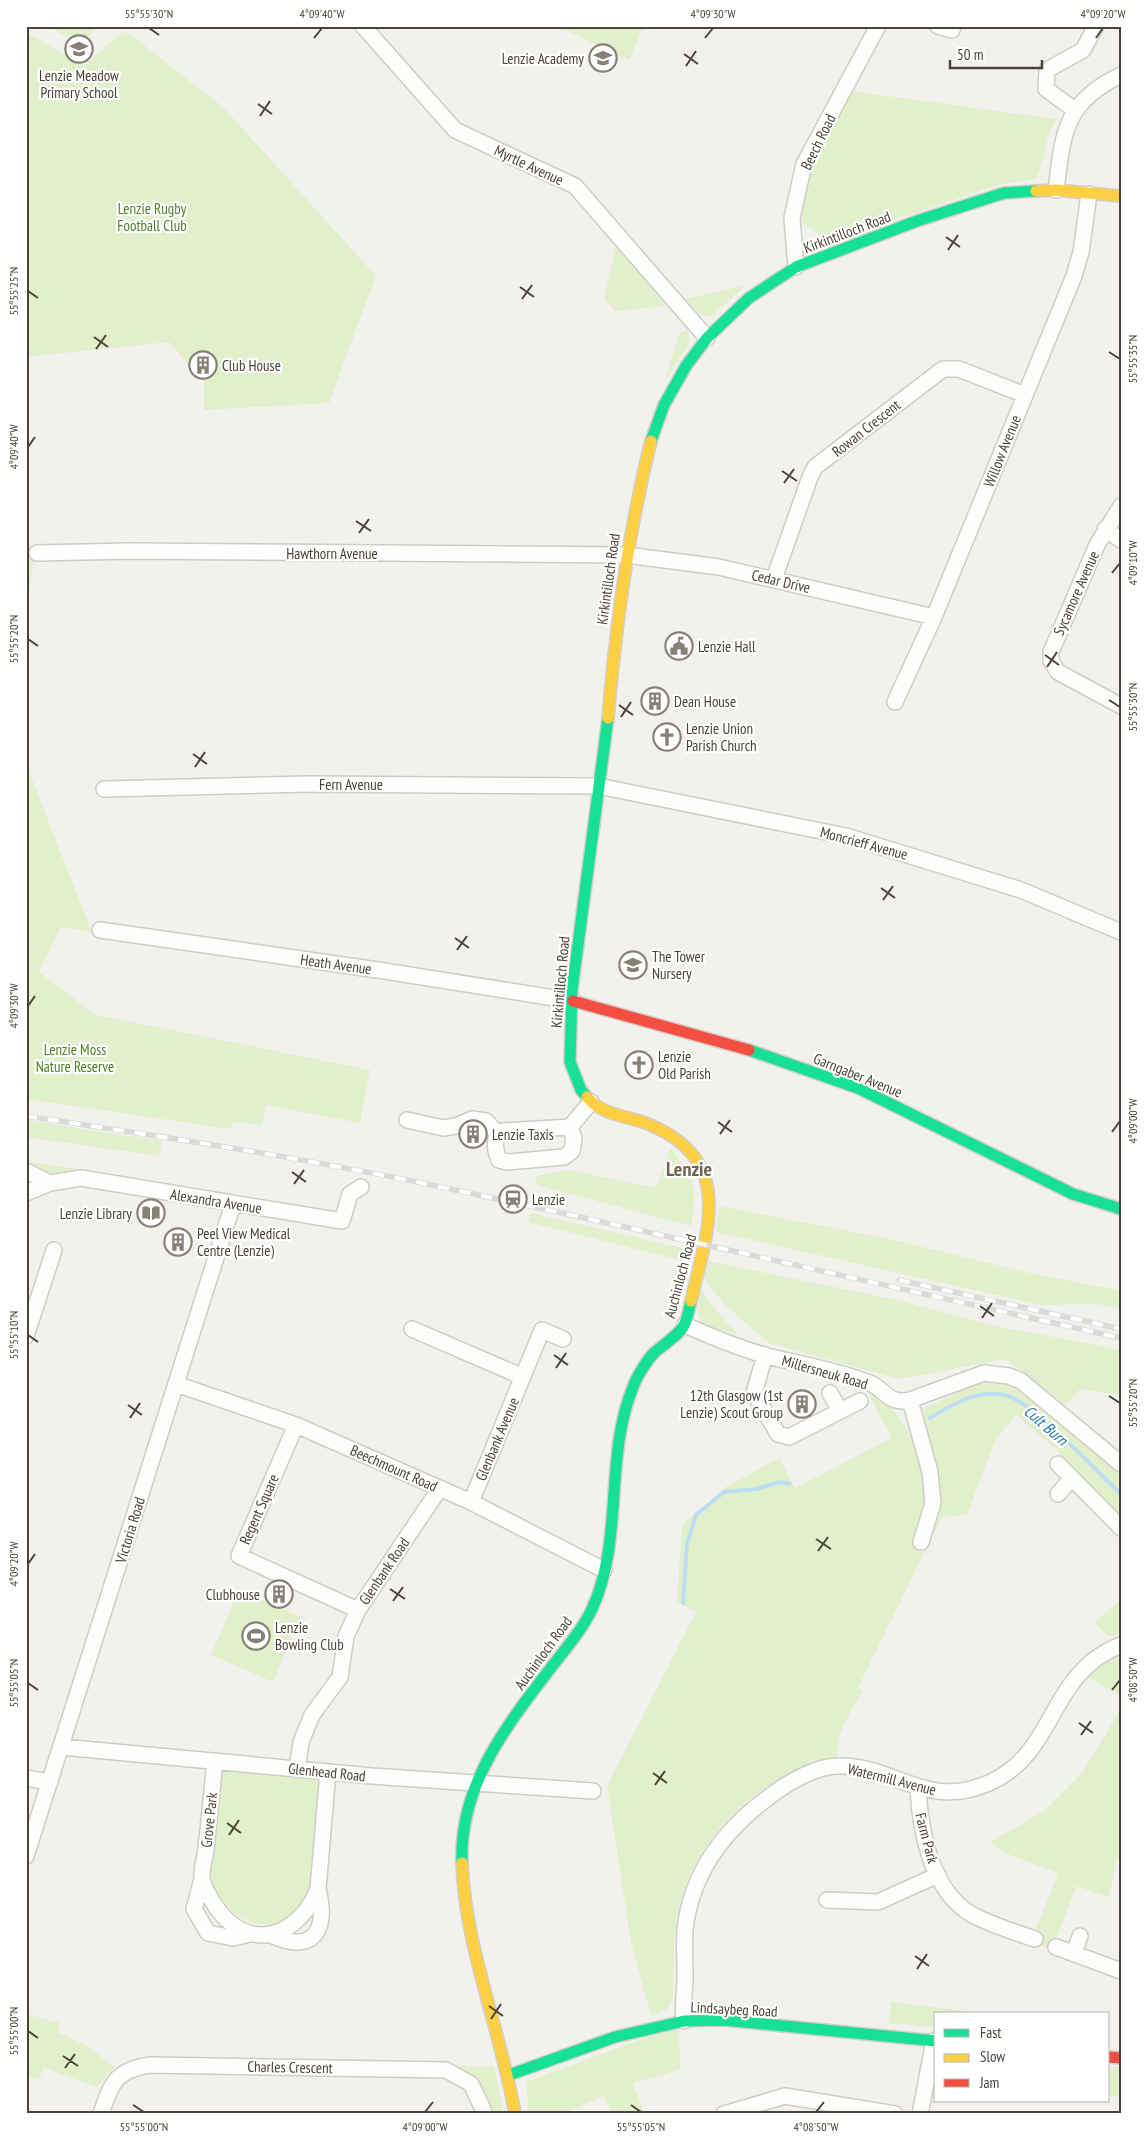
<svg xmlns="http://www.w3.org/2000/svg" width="1147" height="2140" viewBox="0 0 1147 2140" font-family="'PT Sans Narrow',sans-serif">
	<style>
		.green { fill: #e1efcb }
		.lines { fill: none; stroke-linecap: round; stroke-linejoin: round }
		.stream { stroke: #bbdef4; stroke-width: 4 }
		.street-casing { stroke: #cfccc7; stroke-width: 18 }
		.fast-casing { stroke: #d3cfc4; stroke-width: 14 }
		.slow-casing { stroke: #d3cfc4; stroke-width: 14 }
		.jam-casing { stroke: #d3cfc4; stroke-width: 14 }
		.street { stroke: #fdfdfc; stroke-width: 15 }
		.fast { stroke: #16e098; stroke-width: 11 }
		.slow { stroke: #ffcf43; stroke-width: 11 }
		.jam { stroke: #f24e42; stroke-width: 11 }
		.rail-casing { stroke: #dadad9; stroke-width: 5.5 }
		.rail { stroke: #fff; stroke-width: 4; stroke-dasharray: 11; stroke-linecap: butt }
		.ticks { fill: none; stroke: #4b4337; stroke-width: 2 }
		.labels { text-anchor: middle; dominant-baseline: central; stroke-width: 4.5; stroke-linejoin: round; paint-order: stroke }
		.poi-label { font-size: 15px; fill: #4b4337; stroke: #fff; text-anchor: start }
		.street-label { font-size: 15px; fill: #4b4337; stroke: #fff }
		.park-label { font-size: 15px; fill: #4a8324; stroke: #fff }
		.water-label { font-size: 16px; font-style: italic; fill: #2478b0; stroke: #fff }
		.district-label { font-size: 20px; font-weight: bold; fill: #6f614d; stroke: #fff }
		.neatline { fill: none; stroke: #4b4337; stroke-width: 2 }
		.ticks-label { font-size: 12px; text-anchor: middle; fill: #4b4337 }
	</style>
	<rect width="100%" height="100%" fill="#f3f1ed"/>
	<path class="green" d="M 48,26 L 96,26 L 84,47 Z
		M 557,26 L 644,26 L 629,60 Z
		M 26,32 L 84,66 L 121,33 L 127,32 L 223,107 L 376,276 L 329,403 L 204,410 L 204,383 L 169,342 L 26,357 Z
		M 850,91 L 1057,119 C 1043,137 1047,160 1035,179 L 1001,184 L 829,242 L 801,221 C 797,180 832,127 850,91 Z
		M 616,245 L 666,306 L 615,311 L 604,298 Z
		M 746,285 L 712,316 L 701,315 L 686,299 Z
		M 688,330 L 690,343 L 665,380 L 680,332 Z
		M 36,546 L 28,595 L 28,731 L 26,731 L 26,547 Z
		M 26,764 L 92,932 L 61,927 L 39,972 L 96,1015 L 370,1070 L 360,1123 L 266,1105 L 262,1125 L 233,1122 L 230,1129 L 26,1099 Z
		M 26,1120 L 162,1141 L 159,1156 L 26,1137 Z
		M 670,1148 C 695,1178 698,1187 691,1226 L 537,1185 L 536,1176 L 568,1170 L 656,1188 Z
		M 26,1161 L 77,1169 L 77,1172 L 50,1177 L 26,1167 Z
		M 719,1206 L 894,1240 L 1030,1273 L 1121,1291 L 1121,1309 L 1097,1304 L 1041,1305 L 716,1232 Z
		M 531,1213 L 682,1248 L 679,1260 L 528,1222 Z
		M 708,1261 L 902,1301 L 986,1324 L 1121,1350 L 1121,1395 L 1080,1389 L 1066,1405 L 1006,1359 L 899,1379 L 769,1343 L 724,1304 L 704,1279 Z
		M 701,1289 L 716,1310 L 739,1336 L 703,1324 L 697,1312 Z
		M 986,1380 L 1013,1383 L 1121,1472 L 1121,1516 L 1063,1460 L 1058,1451 L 1016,1415 L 995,1440 L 967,1515 L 942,1517 L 858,1688 L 863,1691 C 850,1713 836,1732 837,1758 C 760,1773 691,1839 677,1917 C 673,1943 674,1971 673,1997 L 667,2009 L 651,2016 L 631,1942 L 607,1786 L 696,1612 L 677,1602 L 682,1525 L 726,1487 L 779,1458 L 795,1488 L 892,1438 L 866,1390 C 887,1400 906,1422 914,1443 L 928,1440 L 923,1408 Z
		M 239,1590 L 301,1617 L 273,1682 L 211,1655 Z
		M 1121,1599 L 1121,1634 L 1109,1637 L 1094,1623 Z
		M 1121,1651 L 1121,1696 L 1084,1675 L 1111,1654 Z
		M 1121,1709 L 1121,1860 L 1117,1859 L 1109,1897 L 1076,1886 L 1052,1951 L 1039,1945 L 1043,1933 L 1036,1930 L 1058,1873 L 1005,1853 L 991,1842 L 1044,1811 L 1082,1773 Z
		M 222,1770 L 320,1779 L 310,1887 C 294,1946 224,1930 211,1877 C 209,1870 212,1858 213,1851 C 216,1824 219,1797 222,1770 Z
		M 891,2002 L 989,2014 L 936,2014 L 936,2027 L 889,2023 Z
		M 26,2014 L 60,2023 L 58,2032 L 85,2045 L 115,2067 L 97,2087 L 43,2068 L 39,2080 L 26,2075 Z
		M 679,2029 L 680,2070 L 633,2083 L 645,2114 L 613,2114 L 603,2096 L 563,2114 L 529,2114 L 526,2082 L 639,2040 Z
		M 455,2066 L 494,2067 L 504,2114 L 488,2114 L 455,2070 Z
		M 1108,2067 L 1121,2067 L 1121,2097 L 1108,2096 Z"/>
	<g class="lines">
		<path class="stream" d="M 930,1418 C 953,1404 978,1389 1005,1395 C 1031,1400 1098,1473 1121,1494
			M 683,1603 L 687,1544 L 696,1515 L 724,1492 L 757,1489 L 779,1482 L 790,1484"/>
		<g class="street-casing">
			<path id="street" d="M 363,26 L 455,130 L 575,186 L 707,338
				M 938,26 L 952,30 L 953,26
				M 1076,111 L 1046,89 L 1047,70 L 1083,50 L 1096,26
				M 1056,190 C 1063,133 1064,102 1121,75
				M 796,267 L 792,218 L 804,164 L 878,26
				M 1121,506 L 1097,545 L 1051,652 L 1051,661 L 1058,672 L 1121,706
				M 1105,529 L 1121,540
				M 37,553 L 130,551 L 626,555 L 719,567 L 934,617
				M 774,579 L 810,477 L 815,467 L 943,369 L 959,369 L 1025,395
				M 895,702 L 934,617 L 1074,276 L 1081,252 L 1089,194
				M 104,789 L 309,784 L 598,786 L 846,836 L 1021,890 L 1121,932
				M 100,930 L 378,970 L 573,1001
				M 407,1120 L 443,1128 L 456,1126 L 472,1119 L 486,1121 L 498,1134
				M 570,1127 L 574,1138 L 572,1151 L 564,1157 L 507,1162 L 499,1160 C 495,1150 492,1138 502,1131 L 570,1127 L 591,1102
				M 26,1171 L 50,1183 L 81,1178 L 342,1221 L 350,1194 L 361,1187
				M 26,1193 L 50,1183
				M 685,1325 C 712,1337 738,1348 767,1356 C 800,1364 835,1370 867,1382 C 886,1388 886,1405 910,1400 L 930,1472 L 933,1503 L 921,1542
				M 412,1329 L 523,1377
				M 26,1336 L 54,1250
				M 765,1355 L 754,1393 L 778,1434 L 789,1437 L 860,1401
				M 176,1384 L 296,1425 L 471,1502 L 604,1570
				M 830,1393 L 840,1411
				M 910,1400 L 984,1373 L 1009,1376 L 1021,1381 L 1121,1464
				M 296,1425 L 239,1556 L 358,1610
				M 1058,1464 L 1121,1528
				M 1058,1494 L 1072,1478
				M 471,1502 L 542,1330 L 563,1339
				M 62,1747 L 372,1776 L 593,1791
				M 215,1761 C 212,1790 209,1820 206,1849 C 205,1858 201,1870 202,1879 C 204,1890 212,1901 218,1910 C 253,1954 299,1935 318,1889 L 328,1772
				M 297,1769 L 301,1742 L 312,1715 L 340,1677 L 346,1636 L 358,1610 L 440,1488
				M 26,1778 L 50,1782
				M 918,1788 C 920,1831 931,1890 971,1914 C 991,1925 1014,1932 1035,1939
				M 26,1856 L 233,1204
				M 202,1879 L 194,1909 L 208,1933 L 233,1938 L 250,1934
				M 827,1900 L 878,1902 L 938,1875
				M 271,1935 C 315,1955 328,1929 318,1889
				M 1056,1947 L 1121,1971
				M 1074,1954 L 1080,1936
				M 684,2021 C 682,2007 685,1991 685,1976 C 685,1961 684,1945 685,1930 C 691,1874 724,1830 769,1797 C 787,1783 814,1767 837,1766 C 895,1764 926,1812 991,1782 C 1057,1752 1048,1673 1121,1645
				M 101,2114 C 111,2083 116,2070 150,2065 L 446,2070 L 471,2084 L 483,2109 L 483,2114
				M 724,2114 L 785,2096 L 895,2114
				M 920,2114 L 934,2041"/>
		</g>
		<g class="fast-casing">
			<path id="fast" d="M 651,441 L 664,405 L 686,366 L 707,338 L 749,298 L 796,267 L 917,221 L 1004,193 L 1036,191
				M 749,1050 L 858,1088 L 1073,1194 L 1121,1209
				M 587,1097 L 581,1090 L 570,1062 L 572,990 L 608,718
				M 462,1863 C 459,1784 508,1724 553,1665 C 567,1647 582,1630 592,1609 C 624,1540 604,1458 633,1387 C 637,1376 647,1360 655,1352 C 664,1344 681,1334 685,1323 C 688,1317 689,1308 691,1301
				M 509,2075 L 615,2037 L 684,2021 L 723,2020 L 936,2041"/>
		</g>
		<g class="slow-casing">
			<path id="slow" d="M 1036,191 L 1056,190 L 1121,196
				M 608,718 C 616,624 628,533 651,441
				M 587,1097 C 603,1116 626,1115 648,1124 C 737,1160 707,1231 691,1301
				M 462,1863 C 465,1947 501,2031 515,2114"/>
		</g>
		<g class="jam-casing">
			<path id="jam" d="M 573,1001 L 749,1050
				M 1108,2057 L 1121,2058"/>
		</g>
		<use href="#street" class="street"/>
		<use href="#fast" class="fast"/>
		<use href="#slow" class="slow"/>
		<use href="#jam" class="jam"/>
		<g class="rail-casing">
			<path id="rail" d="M 26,1116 C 165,1137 304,1158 441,1187 C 668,1235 894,1288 1121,1338
				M 899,1280 L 1121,1329"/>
		</g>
		<use href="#rail" class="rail"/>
	</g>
	<path class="ticks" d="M 149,28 L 159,35M 314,38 L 322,28M 705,38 L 713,28M 1096,38 L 1103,28M 684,54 L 698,64M 686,66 L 696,51M 258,104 L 272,114M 260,116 L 270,101M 946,237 L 960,247M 948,250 L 958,235M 520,287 L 534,297M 28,291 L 38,298M 522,299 L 532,285M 94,337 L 108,347M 96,349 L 106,335M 1109,352 L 1120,359M 28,447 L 35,437M 782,471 L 797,481M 784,483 L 794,469M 356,521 L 371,531M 359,533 L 369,519M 1112,573 L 1120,563M 28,639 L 38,646M 1045,655 L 1059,665M 1047,667 L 1057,652M 1109,700 L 1120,707M 619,705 L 633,715M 621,717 L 631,702M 193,754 L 207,764M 195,767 L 205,752M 881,888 L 895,898M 883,900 L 893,886M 455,938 L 469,948M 457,950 L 467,936M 28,1006 L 35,996M 718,1122 L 732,1132M 1112,1132 L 1120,1121M 720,1134 L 730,1120M 292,1172 L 306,1182M 294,1184 L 304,1170M 980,1306 L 994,1316M 982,1318 L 992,1303M 28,1335 L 38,1342M 554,1355 L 568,1365M 556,1368 L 566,1353M 1109,1396 L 1120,1403M 128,1405 L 142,1415M 130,1418 L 140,1403M 816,1539 L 831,1549M 818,1551 L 828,1537M 28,1564 L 35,1554M 390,1589 L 405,1599M 393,1601 L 403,1587M 28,1683 L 38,1690M 1112,1690 L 1120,1680M 1079,1723 L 1093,1733M 1081,1735 L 1091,1721M 653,1773 L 667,1783M 655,1785 L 665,1771M 227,1823 L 241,1833M 229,1835 L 239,1820M 915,1956 L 929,1966M 917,1969 L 927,1954M 489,2006 L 503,2016M 491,2019 L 501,2004M 28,2031 L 38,2038M 63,2056 L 78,2066M 65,2068 L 75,2054M 133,2105 L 144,2112M 631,2105 L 641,2112M 425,2112 L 433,2102M 816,2112 L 824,2102"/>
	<defs>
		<g id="school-ring" transform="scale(1.4375)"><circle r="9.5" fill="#fff" stroke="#868077" stroke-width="1.5"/><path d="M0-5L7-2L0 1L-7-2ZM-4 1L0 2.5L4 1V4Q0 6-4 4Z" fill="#868077"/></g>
		<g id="building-ring" transform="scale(1.4375)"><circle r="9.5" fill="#fff" stroke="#868077" stroke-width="1.5"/><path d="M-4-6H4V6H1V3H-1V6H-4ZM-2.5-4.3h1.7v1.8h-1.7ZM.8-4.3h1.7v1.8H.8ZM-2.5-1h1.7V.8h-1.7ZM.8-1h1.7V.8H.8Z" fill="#868077"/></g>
		<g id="civic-ring" transform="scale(1.4375)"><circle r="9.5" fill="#fff" stroke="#868077" stroke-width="1.5"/><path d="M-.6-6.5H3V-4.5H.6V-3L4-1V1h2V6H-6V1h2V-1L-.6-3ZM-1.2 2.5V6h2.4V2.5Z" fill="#868077"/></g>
		<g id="church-ring" transform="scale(1.4375)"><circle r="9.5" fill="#fff" stroke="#868077" stroke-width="1.5"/><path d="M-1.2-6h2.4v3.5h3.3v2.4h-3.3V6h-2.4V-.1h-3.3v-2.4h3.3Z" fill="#868077"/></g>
		<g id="station-ring" transform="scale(1.4375)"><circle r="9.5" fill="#fff" stroke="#868077" stroke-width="1.5"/><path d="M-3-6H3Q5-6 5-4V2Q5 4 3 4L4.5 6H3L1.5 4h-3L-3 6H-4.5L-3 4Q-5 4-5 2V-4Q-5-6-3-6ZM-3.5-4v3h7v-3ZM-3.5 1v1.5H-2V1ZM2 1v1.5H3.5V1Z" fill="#868077"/></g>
		<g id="library-ring" transform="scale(1.4375)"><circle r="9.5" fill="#fff" stroke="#868077" stroke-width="1.5"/><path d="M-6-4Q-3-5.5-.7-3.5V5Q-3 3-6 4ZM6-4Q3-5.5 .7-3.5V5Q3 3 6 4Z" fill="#868077"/></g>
		<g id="stadium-ring" transform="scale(1.4375)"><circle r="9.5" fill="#fff" stroke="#868077" stroke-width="1.5"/><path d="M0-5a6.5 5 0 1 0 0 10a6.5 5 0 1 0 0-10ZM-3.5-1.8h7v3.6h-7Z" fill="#868077"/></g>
	</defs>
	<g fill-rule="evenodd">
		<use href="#school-ring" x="79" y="49"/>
		<use href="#school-ring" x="603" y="58"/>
		<use href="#building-ring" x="203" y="365"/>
		<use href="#civic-ring" x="679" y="646"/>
		<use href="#building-ring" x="655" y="701"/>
		<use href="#church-ring" x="667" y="737"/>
		<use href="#school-ring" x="633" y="965"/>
		<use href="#church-ring" x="639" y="1065"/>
		<use href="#building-ring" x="473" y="1134"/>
		<use href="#station-ring" x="513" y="1199"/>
		<use href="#library-ring" x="151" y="1213"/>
		<use href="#building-ring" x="178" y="1242"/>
		<use href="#building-ring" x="802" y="1404"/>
		<use href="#building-ring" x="279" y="1594"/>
		<use href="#stadium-ring" x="256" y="1636"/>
	</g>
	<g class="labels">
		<g class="poi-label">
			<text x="584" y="58" text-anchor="end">Lenzie Academy</text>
			<text x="79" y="75" text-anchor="middle">Lenzie Meadow<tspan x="79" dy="17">Primary School</tspan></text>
			<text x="222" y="365">Club House</text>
			<text x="698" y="646">Lenzie Hall</text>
			<text x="674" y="701">Dean House</text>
			<text x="686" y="728">Lenzie Union<tspan x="686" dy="17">Parish Church</tspan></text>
			<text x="652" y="956">The Tower<tspan x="652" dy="17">Nursery</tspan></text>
			<text x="658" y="1056">Lenzie<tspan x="658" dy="17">Old Parish</tspan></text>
			<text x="492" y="1134">Lenzie Taxis</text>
			<text x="532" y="1199">Lenzie</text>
			<text x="132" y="1213" text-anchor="end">Lenzie Library</text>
			<text x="197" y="1233">Peel View Medical<tspan x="197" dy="17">Centre (Lenzie)</tspan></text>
			<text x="783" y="1395" text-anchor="end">12th Glasgow (1st<tspan x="783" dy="17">Lenzie) Scout Group</tspan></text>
			<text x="260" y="1594" text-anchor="end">Clubhouse</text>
			<text x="275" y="1627">Lenzie<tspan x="275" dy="17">Bowling Club</tspan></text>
		</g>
		<g class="street-label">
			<text transform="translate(818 142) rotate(-64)">Beech Road</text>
			<text transform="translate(529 165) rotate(25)">Myrtle Avenue</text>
			<text transform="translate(847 232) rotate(-21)">Kirkintilloch Road</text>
			<text transform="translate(866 428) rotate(-38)">Rowan Crescent</text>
			<text transform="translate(1002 451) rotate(-68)">Willow Avenue</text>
			<text x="332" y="553">Hawthorn Avenue</text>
			<text transform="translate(608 579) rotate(-82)">Kirkintilloch Road</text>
			<text transform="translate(781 581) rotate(13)">Cedar Drive</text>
			<text transform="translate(1076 593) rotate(-66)">Sycamore Avenue</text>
			<text x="351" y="784">Fern Avenue</text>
			<text transform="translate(864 843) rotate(15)">Moncrieff Avenue</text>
			<text transform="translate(336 964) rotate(8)">Heath Avenue</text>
			<text transform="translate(560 982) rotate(-85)">Kirkintilloch Road</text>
			<text transform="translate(858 1075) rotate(22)">Garngaber Avenue</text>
			<text transform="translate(216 1201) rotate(9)">Alexandra Avenue</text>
			<text transform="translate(680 1276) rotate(-75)">Auchinloch Road</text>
			<text transform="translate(825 1372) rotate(16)">Millersneuk Road</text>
			<text transform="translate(497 1439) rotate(-67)">Glenbank Avenue</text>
			<text transform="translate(394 1468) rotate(24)">Beechmount Road</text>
			<text transform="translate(259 1509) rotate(-66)">Regent Square</text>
			<text transform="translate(130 1530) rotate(-73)">Victoria Road</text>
			<text transform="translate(384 1571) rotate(-56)">Glenbank Road</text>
			<text transform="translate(543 1653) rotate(-54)">Auchinloch Road</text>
			<text transform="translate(327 1772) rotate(6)">Glenhead Road</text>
			<text transform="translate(892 1779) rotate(14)">Watermill Avenue</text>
			<text transform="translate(209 1820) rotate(-84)">Grove Park</text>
			<text transform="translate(927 1838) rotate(75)">Farm Park</text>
			<text transform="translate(734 2009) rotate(3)">Lindsaybeg Road</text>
			<text transform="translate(290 2067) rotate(1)">Charles Crescent</text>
		</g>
		<g class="park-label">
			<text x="152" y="208">Lenzie Rugby<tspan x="152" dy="17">Football Club</tspan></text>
			<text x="75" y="1049">Lenzie Moss<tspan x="75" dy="17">Nature Reserve</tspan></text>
		</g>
		<g class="water-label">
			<text transform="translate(1046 1425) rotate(41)">Cult Burn</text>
		</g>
		<g class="district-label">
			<text x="689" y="1169">Lenzie</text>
		</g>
	</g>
	<rect width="1147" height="2140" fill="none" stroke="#ffffff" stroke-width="55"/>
	<rect x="934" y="2012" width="175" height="90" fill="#ffffff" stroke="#b7b4af"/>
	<rect x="944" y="2029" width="25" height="8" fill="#16e098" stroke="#b7b4af"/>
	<text x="980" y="2038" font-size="15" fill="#4b4337">Fast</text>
	<rect x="944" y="2054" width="25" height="8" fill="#ffcf43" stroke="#b7b4af"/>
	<text x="980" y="2062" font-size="15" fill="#4b4337">Slow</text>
	<rect x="944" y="2079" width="25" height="8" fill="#f24e42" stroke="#b7b4af"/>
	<text x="980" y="2088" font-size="15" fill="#4b4337">Jam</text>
	<path d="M950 60v8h92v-8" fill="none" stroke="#4b4337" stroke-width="2.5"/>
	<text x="957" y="60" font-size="15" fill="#4b4337" stroke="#ffffff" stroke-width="4" paint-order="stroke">50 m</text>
	<rect x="28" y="28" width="1092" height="2084" class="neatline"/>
	<g class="ticks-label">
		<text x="149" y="18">55°55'30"N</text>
		<text x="322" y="18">4°09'40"W</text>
		<text x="713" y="18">4°09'30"W</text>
		<text x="1103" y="18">4°09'20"W</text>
		<text transform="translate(14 291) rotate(-90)" y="4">55°55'25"N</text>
		<text transform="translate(1133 359) rotate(-90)" y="4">55°55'35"N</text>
		<text transform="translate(14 447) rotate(-90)" y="4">4°09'40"W</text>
		<text transform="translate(1133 563) rotate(-90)" y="4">4°09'10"W</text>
		<text transform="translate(14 639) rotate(-90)" y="4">55°55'20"N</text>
		<text transform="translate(1133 707) rotate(-90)" y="4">55°55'30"N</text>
		<text transform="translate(14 1006) rotate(-90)" y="4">4°09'30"W</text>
		<text transform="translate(1133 1121) rotate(-90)" y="4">4°09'00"W</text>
		<text transform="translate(14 1335) rotate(-90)" y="4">55°55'10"N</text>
		<text transform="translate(1133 1403) rotate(-90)" y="4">55°55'20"N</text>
		<text transform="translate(14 1564) rotate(-90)" y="4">4°09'20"W</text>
		<text transform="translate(1133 1680) rotate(-90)" y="4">4°08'50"W</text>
		<text transform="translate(14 1683) rotate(-90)" y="4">55°55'05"N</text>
		<text transform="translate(14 2031) rotate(-90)" y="4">55°55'00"N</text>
		<text x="144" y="2131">55°55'00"N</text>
		<text x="425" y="2131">4°09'00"W</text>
		<text x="641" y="2131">55°55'05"N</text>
		<text x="816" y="2131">4°08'50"W</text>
	</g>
</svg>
